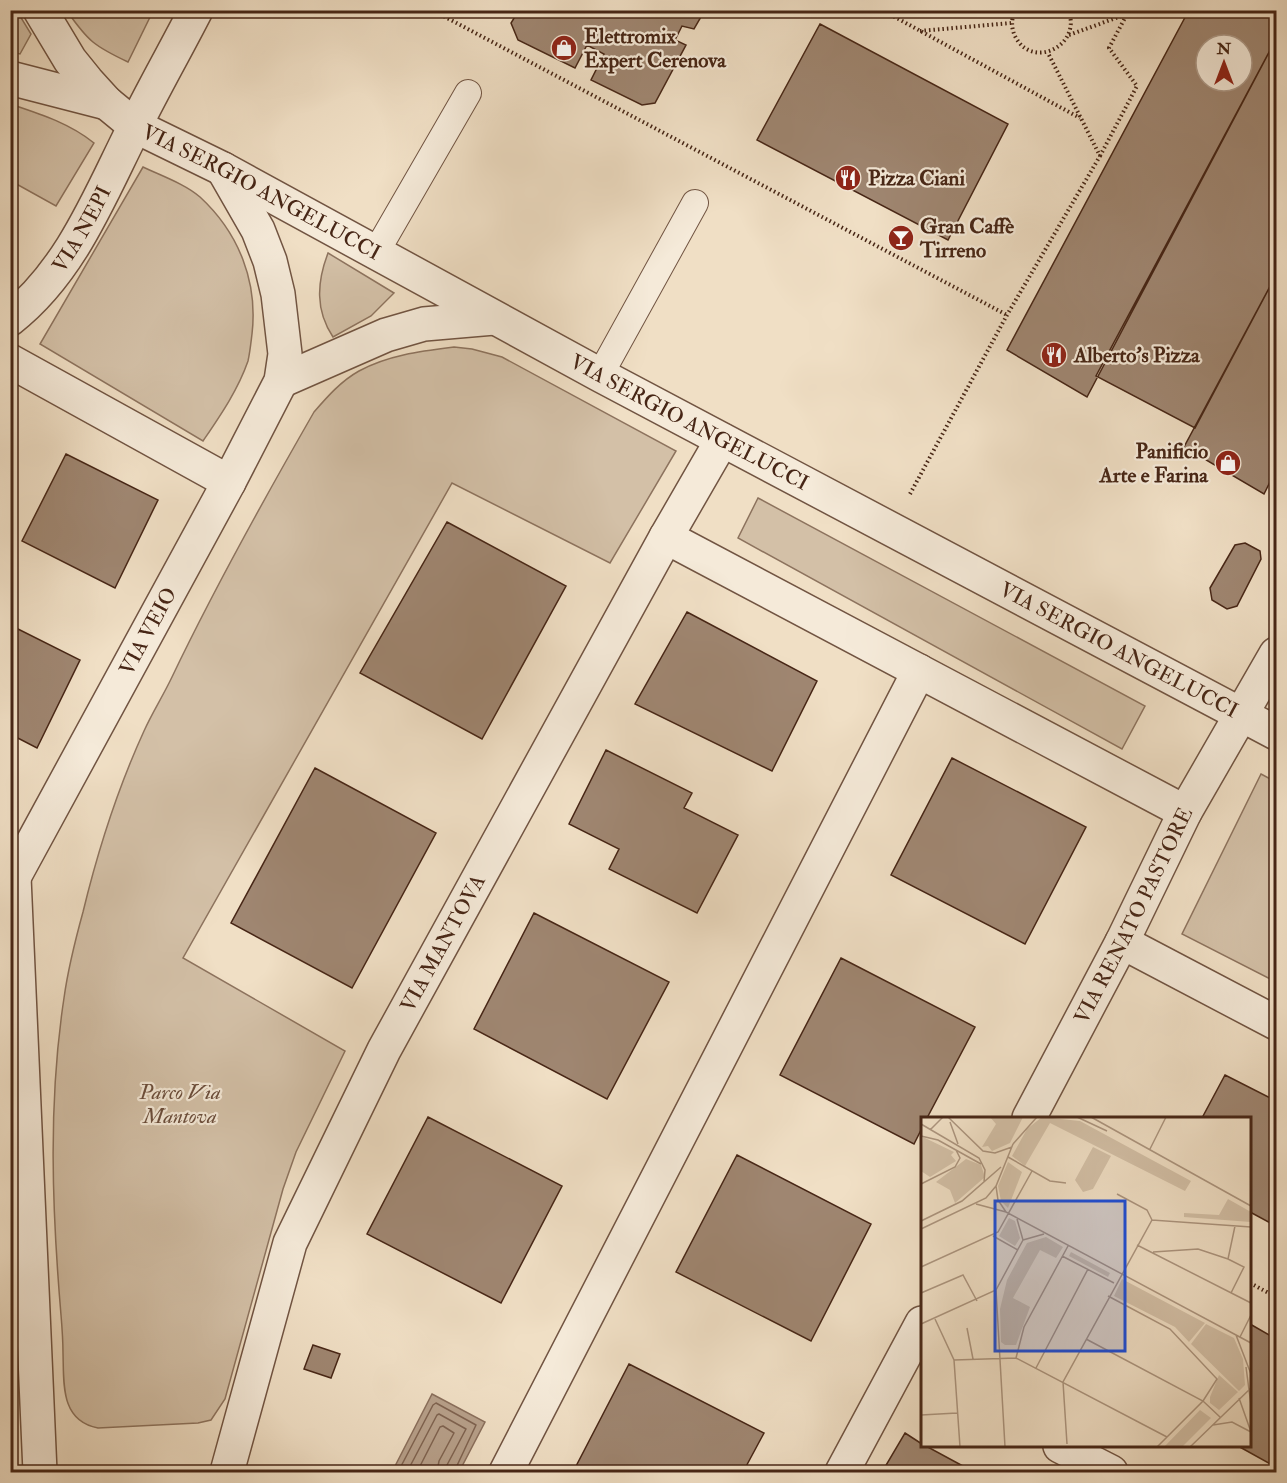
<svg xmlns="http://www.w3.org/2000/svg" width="1287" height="1483" viewBox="0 0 1287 1483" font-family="'IM FELL Double Pica',serif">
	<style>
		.green { fill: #d3c0a7; stroke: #8d735e; stroke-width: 1.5 }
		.water { fill: #b7a08a; stroke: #8a6f5c; stroke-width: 1.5 }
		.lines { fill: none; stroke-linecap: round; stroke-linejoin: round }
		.shore { stroke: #7f6350; stroke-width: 1.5 }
		.building { fill: #9f8671; stroke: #472616; stroke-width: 1.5; fill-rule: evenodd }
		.lane-casing { stroke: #715442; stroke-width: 28 }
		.street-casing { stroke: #715442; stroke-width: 36 }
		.path { stroke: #472616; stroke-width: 4; stroke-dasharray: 1.5 3; stroke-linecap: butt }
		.lane { stroke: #f5ead9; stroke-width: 26 }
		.street { stroke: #f5ead9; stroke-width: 33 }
		.labels { text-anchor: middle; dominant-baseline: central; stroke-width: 4.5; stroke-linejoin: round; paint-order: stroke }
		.poi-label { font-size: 21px; font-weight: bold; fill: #472616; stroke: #f5ead9; text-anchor: start }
		.street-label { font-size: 21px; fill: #472616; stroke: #f5ead9 }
		.park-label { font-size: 21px; font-style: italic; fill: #6a4c3a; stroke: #f5ead9 }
		.inset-road { fill: none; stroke: #ac957f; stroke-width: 1.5 }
		.view { fill: #1d4ed8; fill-opacity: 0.15; stroke: #1d4ed8; stroke-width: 3 }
		.inset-edge { fill: none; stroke: #472616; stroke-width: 3 }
	</style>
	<rect width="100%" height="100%" fill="#f0dfc5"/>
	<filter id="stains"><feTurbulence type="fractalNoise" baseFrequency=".00333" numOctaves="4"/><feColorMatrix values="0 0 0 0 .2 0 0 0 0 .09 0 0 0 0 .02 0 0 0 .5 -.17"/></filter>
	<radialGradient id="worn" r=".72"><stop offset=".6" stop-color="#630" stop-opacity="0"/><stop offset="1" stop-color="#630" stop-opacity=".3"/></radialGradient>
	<path class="green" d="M 10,11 L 17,11 L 31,34 L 20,54 L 11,52 Z
		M 67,11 L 153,11 L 128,62 C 94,46 88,41 67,11 Z
		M 10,104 C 40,114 69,123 94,143 L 56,206 L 11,181 Z
		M 143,167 C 162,176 185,184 200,197 C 239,233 258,282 252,334 C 251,342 250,352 248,361 C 238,390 220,416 203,441 L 40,344 Z
		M 328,253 L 394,293 L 371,316 L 333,337 C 315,310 317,282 328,253 Z
		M 454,347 L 472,349 L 502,357 L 676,451 L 610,563 L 452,483 L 183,958 L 345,1051 L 296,1152 L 283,1189 L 225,1399 L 211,1420 L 198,1423 L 98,1428 C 60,1421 64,1383 63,1353 C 63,1340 62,1327 61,1315 C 52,1209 48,1103 64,998 C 68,969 75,941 83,912 C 98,850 117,790 144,731 C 152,713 163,696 172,677 C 215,587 264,499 314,412 C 327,397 341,381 359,371 C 388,355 422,351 454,347 Z
		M 758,498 L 1145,706 L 1122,749 L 738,538 Z
		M 1261,774 L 1276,782 L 1276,982 L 1182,934 Z"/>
	<path class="water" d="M 432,1394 L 485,1422 L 459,1472 L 392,1472 Z"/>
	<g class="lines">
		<path class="shore" d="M 398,1472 L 433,1405 L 436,1403 L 476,1425 L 454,1472
			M 407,1472 L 437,1415 L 439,1414 L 466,1429 L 447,1465 L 446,1472
			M 417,1472 L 440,1427 L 443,1426 L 454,1433 L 439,1461 L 437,1472"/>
	</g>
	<path class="building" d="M 519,10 L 705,10 L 694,29 L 682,26 L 675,40 L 686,45 L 655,103 L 642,105 L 591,80 L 604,54 L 587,45 L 575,68 L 518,40 L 511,23 Z
		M 1189,10 L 1276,10 L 1276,39 L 1087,397 L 1007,350 ZM 1206,45 L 1242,45 L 1242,81 L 1206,81 Z
		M 820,24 L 1008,124 L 948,240 L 757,140 Z
		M 1276,39 L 1276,275 L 1195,428 L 1096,376 Z
		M 1276,275 L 1276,470 L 1264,494 L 1184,447 Z
		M 66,454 L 158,500 L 115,588 L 22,541 Z
		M 447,522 L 566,586 L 482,739 L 360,673 Z
		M 1245,543 L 1260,551 L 1261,559 L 1237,606 L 1227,609 L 1212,600 L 1210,588 L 1235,545 Z
		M 687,612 L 817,681 L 772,771 L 635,704 Z
		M 10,625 L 80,660 L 37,748 L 10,734 Z
		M 606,750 L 692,793 L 684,808 L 738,835 L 697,913 L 609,869 L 619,849 L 569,824 Z
		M 952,758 L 1086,827 L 1025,944 L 891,875 Z
		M 315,768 L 436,833 L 352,988 L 231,923 Z
		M 534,913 L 669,982 L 607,1099 L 474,1029 Z
		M 841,958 L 975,1027 L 927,1118 L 922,1118 L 922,1128 L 914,1144 L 780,1075 Z
		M 1225,1075 L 1276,1101 L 1276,1226 L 1250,1212 L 1250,1118 L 1202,1118 Z
		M 428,1117 L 562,1186 L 501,1303 L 367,1234 Z
		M 737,1155 L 871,1224 L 811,1341 L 676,1272 Z
		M 1250,1324 L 1276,1339 L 1276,1467 L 1238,1446 L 1250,1446 Z
		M 313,1345 L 340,1354 L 331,1378 L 304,1369 Z
		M 629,1364 L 764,1433 L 743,1472 L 573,1472 Z
		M 905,1433 L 922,1444 L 922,1446 L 926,1446 L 974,1472 L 882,1472 Z"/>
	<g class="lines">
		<g class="lane-casing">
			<path id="lane" d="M 375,254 L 468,93
				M 600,375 L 695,203"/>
		</g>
		<g class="street-casing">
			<g id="street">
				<path id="s1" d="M 40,10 L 70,60 L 87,81 L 107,103 L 135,126 L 223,169 L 600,375 L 1276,733"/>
				<path d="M 10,78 L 107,103"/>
				<path id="s2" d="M 10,319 C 70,272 99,198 132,132 C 152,91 175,51 196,10"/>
				<path d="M 10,361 L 229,482"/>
				<path d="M 281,381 L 386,335 L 424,324 L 494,318"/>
				<path d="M 666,537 L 1185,812"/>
				<path d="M 14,877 L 40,1472"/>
				<path id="s3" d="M 10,880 L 14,877 L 229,482 L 281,381 L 285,354 L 278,294 L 270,261 L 258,230 L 223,169"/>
				<path d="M 1122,942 L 1276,1023"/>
				<path id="s4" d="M 1029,1118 L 1122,942 L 1185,812 L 1276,654"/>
				<path d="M 1060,1446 L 1111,1472"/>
				<path id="s5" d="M 227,1472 L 290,1243 L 384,1050 L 666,537 L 722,440"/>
				<path d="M 506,1472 L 919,671"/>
				<path d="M 842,1472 L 922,1323"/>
			</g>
		</g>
		<path class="path" d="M 432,10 L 1007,315
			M 882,10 L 1080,118
			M 1015,10 C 1011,20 1011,29 1016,38 C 1034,70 1083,44 1068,10
			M 920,31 L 1011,23
			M 1069,35 L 1127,14 L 1129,10
			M 1100,156 L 1137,86 L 1109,48 L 1127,14
			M 910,494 L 1007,315 L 1100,156 L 1048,53
			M 1250,1283 L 1276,1297"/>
		<use href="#lane" class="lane"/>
		<use href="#street" class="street"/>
	</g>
	<defs>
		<g id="shop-disc" transform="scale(1.35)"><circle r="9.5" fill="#8f2418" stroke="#f5ead9"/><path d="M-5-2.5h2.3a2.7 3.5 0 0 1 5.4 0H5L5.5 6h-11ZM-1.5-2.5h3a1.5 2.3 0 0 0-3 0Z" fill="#fff"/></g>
		<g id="restaurant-disc" transform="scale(1.35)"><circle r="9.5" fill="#8f2418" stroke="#f5ead9"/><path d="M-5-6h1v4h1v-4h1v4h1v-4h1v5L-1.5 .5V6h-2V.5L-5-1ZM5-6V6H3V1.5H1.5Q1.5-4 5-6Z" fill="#fff"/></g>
		<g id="bar-disc" transform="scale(1.35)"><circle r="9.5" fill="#8f2418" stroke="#f5ead9"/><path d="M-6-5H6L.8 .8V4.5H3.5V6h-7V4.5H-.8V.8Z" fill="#fff"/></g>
	</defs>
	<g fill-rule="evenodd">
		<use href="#shop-disc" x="564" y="48"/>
		<use href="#restaurant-disc" x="848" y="178"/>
		<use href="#bar-disc" x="901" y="238"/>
		<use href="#restaurant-disc" x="1054" y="355"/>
		<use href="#shop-disc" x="1228" y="463"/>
	</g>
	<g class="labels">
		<g class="poi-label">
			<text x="584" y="36">Elettromix<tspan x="584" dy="24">Expert Cerenova</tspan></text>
			<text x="868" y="178">Pizza Ciani</text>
			<text x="920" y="226">Gran Caffè<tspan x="920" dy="24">Tirreno</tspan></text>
			<text x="1074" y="355">Alberto's Pizza</text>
			<text x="1208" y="451" text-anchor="end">Panificio<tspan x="1208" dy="24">Arte e Farina</tspan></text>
		</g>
		<g class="street-label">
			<text stroke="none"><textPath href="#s1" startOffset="294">VIA SERGIO ANGELUCCI</textPath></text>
			<text stroke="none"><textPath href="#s2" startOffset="116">VIA NEPI</textPath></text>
			<text stroke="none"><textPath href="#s1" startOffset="780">VIA SERGIO ANGELUCCI</textPath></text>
			<text stroke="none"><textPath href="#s3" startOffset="285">VIA VEIO</textPath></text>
			<text stroke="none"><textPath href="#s1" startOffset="1266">VIA SERGIO ANGELUCCI</textPath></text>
			<text stroke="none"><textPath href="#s4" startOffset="228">VIA RENATO PASTORE</textPath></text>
			<text stroke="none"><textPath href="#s5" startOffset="574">VIA MANTOVA</textPath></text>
		</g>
		<g class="park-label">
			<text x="180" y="1092">Parco Via<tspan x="180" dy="24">Mantova</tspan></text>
		</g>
	</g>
	<g transform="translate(921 1117)">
		<rect width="330" height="330" fill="#f0dfc5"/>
		<path d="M 69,0 L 102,0 L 89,26 L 71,34 L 67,29 L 61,30 L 75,7 ZM 121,0 L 159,4 L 270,64 L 264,74 L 129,6 L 104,49 L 91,39 L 106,12 ZM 2,20 L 33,35 L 30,38 L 35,44 L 9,60 L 0,54 ZM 172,30 L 190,39 L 172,72 L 162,75 L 154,63 ZM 45,42 L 60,48 L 64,60 L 34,86 L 29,73 L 15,65 ZM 87,45 L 101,55 L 87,91 L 80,84 L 77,69 ZM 307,82 L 330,95 L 330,105 L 263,100 L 263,96 L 298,98 ZM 88,101 L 94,104 L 99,121 L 94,129 L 78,119 ZM 125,120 L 142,130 L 135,141 L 119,133 L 92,181 L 109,190 L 95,228 L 84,228 L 80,225 L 79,192 L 86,163 L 106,126 ZM 150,135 L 189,156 L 187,160 L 148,139 ZM 201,162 L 284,206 L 268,225 L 254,210 L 193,179 ZM 285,207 L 313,221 L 322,242 L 324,268 L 318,274 L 270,227 ZM 298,258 L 317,275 L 298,293 L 289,286 L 289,280 ZM 279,293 L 290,301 L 261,330 L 243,330 Z" fill="#d3c0a7"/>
		<path class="inset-road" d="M 27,0 L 62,34 L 74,36 L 91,30M 156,0 L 186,14M 170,0 L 330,89M 29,5 L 37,27M 0,7 L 58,41 L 64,53 L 63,65M 9,13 L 22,0M 0,19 L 17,23 L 60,47M 92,27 L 116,0M 229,32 L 245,0M 87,40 L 129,64 L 145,66M 0,67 L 34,50 L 39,41 L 35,33M 75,69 L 77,83 L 85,95M 196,77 L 226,93 L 231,103M 55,87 L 85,95 L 330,226M 0,104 L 41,84 L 80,50M 0,112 L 65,81 L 75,69 L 92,27M 72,119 L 97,133M 102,123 L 123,117M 216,128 L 330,186M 232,135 L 277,132 L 307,142 L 323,150 L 310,176M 141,139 L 193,166M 307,142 L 314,109M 0,150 L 77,115 L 111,54M 75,173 L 84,330M 0,176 L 42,158 L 56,184M 187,179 L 249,212 L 296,262 L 282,284 L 236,330M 14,202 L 33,243 L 39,330M 0,207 L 75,173 L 102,123 L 96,102M 46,211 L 52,242M 315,218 L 330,257M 319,220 L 330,198M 165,222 L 282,284 L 299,300M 95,241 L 103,210 L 147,129M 33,243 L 95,241 L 246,320M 325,250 L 330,288M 115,251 L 167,152M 318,281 L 330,315M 0,298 L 36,296M 292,308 L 311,305 L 330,315M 146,327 L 142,265 L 231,103 L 330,110M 269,330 L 330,271"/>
		<path class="view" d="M 74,84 L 204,84 L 204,234 L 74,234 Z"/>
		<rect width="330" height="330" class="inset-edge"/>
	</g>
	<rect width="1287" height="1483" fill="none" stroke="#f0dfc5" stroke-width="36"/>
	<rect x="12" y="12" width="1263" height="1459" fill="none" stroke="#472616" stroke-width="3"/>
	<rect x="18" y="18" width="1251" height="1447" fill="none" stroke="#472616" stroke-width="1.5"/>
	<g transform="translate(1224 63)"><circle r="28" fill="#f5ead9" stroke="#af9c8b" stroke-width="1.5"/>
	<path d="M0-4.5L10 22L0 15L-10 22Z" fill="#8f2418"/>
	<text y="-9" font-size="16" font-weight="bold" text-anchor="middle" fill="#472616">N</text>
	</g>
	<rect width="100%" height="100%" filter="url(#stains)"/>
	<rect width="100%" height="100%" fill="url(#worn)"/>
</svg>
